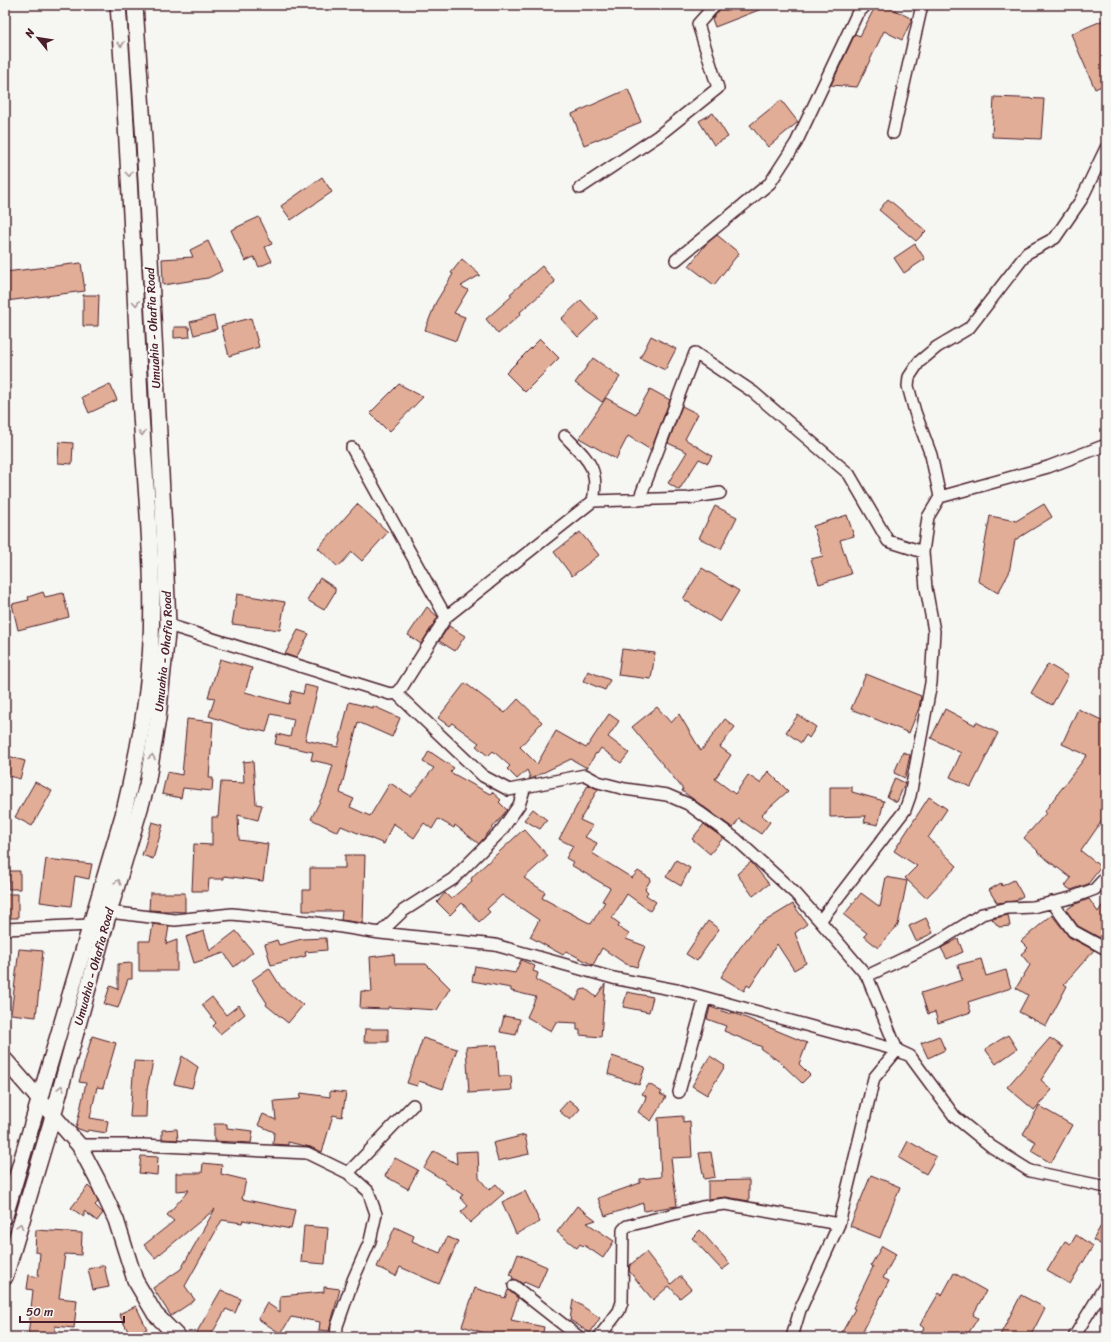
<svg xmlns="http://www.w3.org/2000/svg" width="1111" height="1342" viewBox="0 0 1111 1342" font-family="Sriracha,sans-serif">
	<style>
		.building { fill: #e1ad96; stroke: #4a1f2b }
		.lines { fill: none; stroke-linecap: round; stroke-linejoin: round }
		.street-casing { stroke: #4a1f2b; stroke-width: 14 }
		.secondary-casing { stroke: #4a1f2b; stroke-width: 18 }
		.street { stroke: #f6f6f2; stroke-width: 11 }
		.secondary { stroke: #f6f6f2; stroke-width: 15 }
		.oneway { stroke: #a99598 }
		.labels { text-anchor: middle; dominant-baseline: central; stroke-width: 4; stroke-linejoin: round; paint-order: stroke }
		.street-label { font-size: 12px; fill: #4a1f2b; stroke: #f6f6f2 }
	</style>
	<rect width="100%" height="100%" fill="#f6f6f2"/>
	<filter id="ink" filterUnits="userSpaceOnUse"><feTurbulence type="fractalNoise" baseFrequency=".025" numOctaves="2"/><feDisplacementMap in="SourceGraphic" scale="8" xChannelSelector="R" yChannelSelector="G"/><feConvolveMatrix kernelMatrix="1 2 1 2 8 2 1 2 1" color-interpolation-filters="sRGB"/></filter>
	<g filter="url(#ink)">
		<path class="building" d="M 722,5 L 769,5 L 769,6 L 715,27 L 712,19 Z
			M 876,5 L 885,5 L 912,19 L 902,40 L 884,31 L 857,87 L 831,85 L 855,34 L 860,36 Z
			M 1106,19 L 1106,84 L 1095,89 L 1071,34 Z
			M 628,89 L 641,122 L 584,145 L 572,114 Z
			M 994,97 L 1044,99 L 1041,139 L 992,137 Z
			M 781,100 L 798,122 L 768,147 L 750,125 Z
			M 713,113 L 728,137 L 714,145 L 699,121 Z
			M 322,177 L 332,192 L 291,220 L 281,206 Z
			M 888,199 L 926,231 L 916,241 L 879,210 Z
			M 259,217 L 272,244 L 265,247 L 272,261 L 259,267 L 254,257 L 245,261 L 231,230 Z
			M 717,235 L 739,253 L 714,285 L 689,266 L 706,244 Z
			M 208,241 L 222,271 L 208,278 L 163,285 L 162,259 L 193,257 L 190,250 Z
			M 915,244 L 925,259 L 904,273 L 894,258 Z
			M 462,259 L 480,275 L 461,286 L 468,290 L 454,313 L 465,317 L 456,341 L 425,330 L 436,302 L 453,274 L 451,273 Z
			M 81,263 L 85,291 L 6,301 L 5,272 Z
			M 542,266 L 555,282 L 520,312 L 521,314 L 498,334 L 486,319 L 512,296 L 510,294 Z
			M 83,295 L 99,295 L 98,326 L 83,326 Z
			M 581,300 L 598,318 L 578,337 L 561,319 Z
			M 214,316 L 217,329 L 194,335 L 190,322 Z
			M 251,318 L 259,347 L 229,356 L 221,326 Z
			M 174,327 L 189,327 L 190,337 L 174,338 Z
			M 651,336 L 676,349 L 665,370 L 640,358 Z
			M 540,339 L 559,358 L 525,392 L 506,373 Z
			M 593,358 L 620,377 L 602,402 L 575,383 Z
			M 110,384 L 117,400 L 89,413 L 82,397 Z
			M 399,384 L 423,397 L 389,432 L 370,413 Z
			M 650,389 L 670,400 L 651,450 L 628,436 L 616,459 L 579,438 L 606,398 L 636,414 Z
			M 682,406 L 698,414 L 685,439 L 712,456 L 708,463 L 699,459 L 679,490 L 668,483 L 687,452 L 668,443 Z
			M 59,442 L 73,443 L 72,464 L 58,463 Z
			M 357,504 L 388,532 L 362,561 L 352,552 L 338,567 L 318,548 Z
			M 1044,504 L 1052,517 L 1015,540 L 1009,573 L 998,593 L 978,581 L 990,516 L 1016,521 Z
			M 715,506 L 737,517 L 721,549 L 699,538 Z
			M 847,515 L 854,536 L 840,540 L 851,574 L 819,584 L 811,559 L 823,556 L 813,526 Z
			M 580,532 L 599,555 L 572,576 L 554,552 Z
			M 702,568 L 739,591 L 720,622 L 683,599 Z
			M 320,578 L 335,588 L 335,592 L 324,610 L 307,600 Z
			M 43,592 L 45,597 L 63,593 L 69,617 L 18,630 L 12,604 L 29,600 L 28,597 Z
			M 237,594 L 285,602 L 280,630 L 232,624 Z
			M 427,607 L 438,617 L 421,644 L 408,635 Z
			M 449,626 L 465,636 L 455,651 L 439,641 Z
			M 298,630 L 309,634 L 296,658 L 285,654 Z
			M 622,649 L 655,653 L 651,679 L 618,675 Z
			M 220,659 L 252,668 L 245,692 L 289,704 L 292,691 L 303,694 L 305,685 L 318,688 L 305,740 L 338,747 L 349,702 L 373,708 L 373,706 L 400,718 L 392,737 L 358,722 L 340,793 L 354,799 L 350,807 L 370,816 L 390,783 L 411,796 L 434,768 L 423,762 L 429,751 L 454,768 L 450,772 L 490,794 L 492,792 L 501,800 L 499,802 L 507,810 L 479,844 L 455,825 L 454,828 L 438,819 L 432,829 L 424,823 L 414,838 L 393,823 L 384,844 L 341,826 L 338,832 L 311,819 L 326,789 L 333,765 L 311,760 L 313,752 L 275,744 L 277,734 L 290,737 L 294,719 L 271,714 L 266,732 L 238,726 L 209,716 L 215,698 L 208,697 Z
			M 1048,664 L 1068,676 L 1052,705 L 1031,693 Z
			M 588,671 L 610,680 L 605,690 L 583,681 Z
			M 866,674 L 921,696 L 919,708 L 909,733 L 851,709 Z
			M 465,683 L 505,713 L 518,699 L 542,722 L 520,747 L 537,764 L 556,731 L 586,748 L 609,714 L 619,721 L 608,737 L 629,753 L 621,763 L 601,748 L 597,754 L 596,753 L 587,768 L 571,759 L 530,779 L 529,779 L 530,777 L 527,770 L 517,779 L 507,769 L 510,766 L 493,751 L 488,756 L 476,746 L 479,743 L 452,723 L 449,726 L 438,718 Z
			M 657,707 L 671,723 L 679,714 L 701,751 L 725,719 L 735,727 L 720,747 L 731,755 L 715,779 L 735,794 L 748,775 L 760,783 L 768,771 L 788,791 L 761,815 L 770,822 L 761,834 L 739,819 L 733,828 L 682,791 L 683,789 L 632,727 Z
			M 945,709 L 975,725 L 976,722 L 998,733 L 971,787 L 950,777 L 961,753 L 931,738 Z
			M 1078,709 L 1106,722 L 1106,815 L 1081,851 L 1101,867 L 1088,884 L 1071,890 L 1065,886 L 1071,878 L 1037,852 L 1038,851 L 1024,838 L 1046,813 L 1044,812 L 1087,755 L 1062,744 Z
			M 798,715 L 816,727 L 809,738 L 806,735 L 801,743 L 786,732 Z
			M 187,719 L 213,722 L 209,778 L 213,778 L 212,791 L 183,788 L 181,798 L 162,794 L 167,772 L 182,775 Z
			M 903,752 L 910,755 L 905,778 L 894,773 Z
			M 5,755 L 25,761 L 20,779 L 5,775 Z
			M 253,761 L 256,804 L 262,805 L 258,820 L 238,815 L 239,840 L 268,844 L 263,881 L 224,876 L 224,879 L 209,879 L 208,891 L 192,891 L 194,844 L 212,845 L 212,817 L 218,817 L 221,782 L 244,783 L 243,762 Z
			M 895,778 L 905,783 L 897,802 L 887,797 Z
			M 35,782 L 52,791 L 32,826 L 15,817 Z
			M 588,785 L 598,789 L 580,820 L 593,826 L 585,837 L 597,843 L 592,853 L 632,878 L 638,871 L 651,879 L 645,889 L 648,892 L 646,895 L 656,902 L 650,911 L 627,894 L 612,918 L 620,924 L 618,927 L 629,934 L 626,939 L 645,946 L 637,967 L 626,964 L 602,948 L 593,965 L 566,951 L 563,955 L 530,937 L 539,920 L 502,895 L 487,909 L 490,912 L 479,922 L 462,903 L 450,915 L 437,902 L 445,893 L 451,899 L 472,881 L 471,879 L 473,876 L 524,829 L 548,856 L 524,878 L 545,892 L 542,898 L 591,924 L 605,902 L 602,901 L 610,888 L 571,865 L 573,862 L 566,858 L 573,846 L 559,839 Z
			M 830,787 L 852,787 L 852,792 L 884,801 L 878,825 L 864,822 L 866,816 L 830,817 Z
			M 929,797 L 947,809 L 928,838 L 957,866 L 926,898 L 905,878 L 917,866 L 894,851 Z
			M 533,809 L 547,820 L 540,829 L 524,820 Z
			M 152,822 L 163,825 L 153,859 L 142,855 Z
			M 704,824 L 723,838 L 710,854 L 692,839 Z
			M 345,855 L 365,855 L 363,923 L 341,920 L 342,911 L 303,911 L 303,890 L 310,890 L 310,868 L 345,868 Z
			M 46,859 L 92,864 L 89,879 L 75,876 L 71,906 L 40,902 Z
			M 676,860 L 690,868 L 681,886 L 666,877 Z
			M 751,862 L 769,884 L 753,896 L 737,874 Z
			M 9,871 L 20,871 L 20,889 L 8,889 Z
			M 886,877 L 907,881 L 898,925 L 878,948 L 864,936 L 867,933 L 844,915 L 861,893 L 880,907 Z
			M 1014,880 L 1023,896 L 1015,901 L 997,903 L 989,890 L 1001,883 L 1002,886 Z
			M 150,893 L 185,893 L 185,912 L 149,910 Z
			M 5,894 L 18,894 L 18,918 L 5,918 Z
			M 1089,899 L 1098,912 L 1106,900 L 1106,932 L 1102,939 L 1078,926 L 1066,910 L 1073,905 Z
			M 793,904 L 807,924 L 795,933 L 806,963 L 794,970 L 777,944 L 750,987 L 747,985 L 744,991 L 721,977 L 739,949 L 757,926 Z
			M 1008,915 L 1010,926 L 999,927 L 992,919 Z
			M 1052,915 L 1069,937 L 1094,950 L 1064,984 L 1067,986 L 1046,1026 L 1019,1012 L 1028,995 L 1016,988 L 1030,965 L 1021,954 L 1028,948 L 1021,941 Z
			M 926,918 L 933,933 L 916,941 L 909,926 Z
			M 708,921 L 719,929 L 697,961 L 686,954 Z
			M 153,924 L 169,926 L 166,944 L 177,940 L 177,971 L 139,971 L 139,941 L 150,941 Z
			M 204,931 L 210,951 L 236,931 L 253,952 L 234,967 L 224,953 L 194,963 L 186,937 Z
			M 326,938 L 327,950 L 305,952 L 306,956 L 271,965 L 265,944 L 277,940 L 279,945 L 302,939 Z
			M 958,939 L 963,952 L 947,959 L 941,948 Z
			M 19,949 L 43,951 L 36,1017 L 11,1014 Z
			M 394,954 L 395,964 L 426,964 L 450,988 L 437,1010 L 388,1007 L 388,1009 L 360,1008 L 361,991 L 372,992 L 370,957 Z
			M 981,959 L 986,976 L 1006,970 L 1011,988 L 968,1002 L 971,1012 L 938,1023 L 935,1012 L 928,1014 L 921,993 L 962,980 L 958,965 Z
			M 521,960 L 535,966 L 533,971 L 538,973 L 536,980 L 576,1000 L 581,990 L 586,989 L 596,997 L 605,984 L 601,1037 L 580,1035 L 580,1030 L 577,1030 L 577,1023 L 556,1022 L 551,1031 L 527,1017 L 536,997 L 511,991 L 511,988 L 472,981 L 475,966 L 515,973 Z
			M 132,963 L 132,979 L 128,979 L 118,1008 L 104,1004 L 110,986 L 118,989 L 118,964 Z
			M 269,968 L 281,987 L 303,1005 L 288,1023 L 266,1005 L 267,1003 L 252,980 Z
			M 627,992 L 653,997 L 649,1012 L 623,1007 Z
			M 212,997 L 226,1015 L 239,1005 L 245,1014 L 220,1034 L 213,1026 L 216,1023 L 202,1005 Z
			M 710,1007 L 731,1014 L 732,1012 L 734,1013 L 807,1043 L 799,1064 L 810,1075 L 802,1083 L 780,1062 L 761,1049 L 762,1047 L 724,1031 L 726,1026 L 707,1019 Z
			M 504,1016 L 520,1019 L 516,1035 L 500,1032 Z
			M 365,1029 L 388,1029 L 388,1042 L 364,1042 Z
			M 1008,1035 L 1017,1049 L 996,1064 L 985,1049 Z
			M 92,1036 L 116,1043 L 103,1088 L 97,1087 L 90,1118 L 108,1121 L 106,1133 L 88,1130 L 87,1132 L 76,1128 L 86,1083 L 79,1082 Z
			M 939,1036 L 945,1050 L 928,1058 L 921,1043 Z
			M 423,1038 L 457,1049 L 443,1089 L 419,1081 L 417,1086 L 407,1083 Z
			M 1050,1038 L 1063,1047 L 1041,1080 L 1052,1090 L 1034,1110 L 1007,1087 Z
			M 497,1045 L 499,1076 L 511,1076 L 512,1090 L 469,1093 L 466,1047 Z
			M 182,1056 L 198,1067 L 192,1088 L 174,1084 Z
			M 612,1056 L 645,1067 L 639,1085 L 608,1074 Z
			M 710,1056 L 725,1066 L 707,1095 L 692,1086 Z
			M 134,1061 L 153,1062 L 147,1089 L 146,1117 L 130,1117 Z
			M 649,1084 L 662,1092 L 660,1094 L 666,1097 L 651,1121 L 638,1112 L 645,1100 L 646,1096 L 642,1094 Z
			M 330,1091 L 346,1093 L 342,1117 L 333,1115 L 322,1152 L 310,1147 L 288,1142 L 288,1145 L 273,1144 L 274,1132 L 258,1125 L 263,1114 L 276,1120 L 274,1101 L 300,1099 L 301,1093 L 330,1097 Z
			M 569,1100 L 580,1109 L 570,1120 L 559,1111 Z
			M 1039,1106 L 1072,1125 L 1051,1163 L 1031,1151 L 1036,1142 L 1023,1134 Z
			M 683,1116 L 683,1122 L 690,1121 L 692,1157 L 671,1158 L 677,1206 L 644,1211 L 643,1203 L 605,1216 L 598,1198 L 640,1183 L 640,1179 L 661,1177 L 658,1118 Z
			M 214,1124 L 227,1124 L 227,1128 L 253,1131 L 251,1143 L 214,1141 Z
			M 177,1129 L 178,1140 L 162,1139 L 162,1130 Z
			M 525,1135 L 529,1154 L 498,1161 L 493,1143 Z
			M 908,1141 L 936,1157 L 926,1174 L 899,1158 Z
			M 434,1151 L 457,1164 L 456,1152 L 478,1151 L 479,1178 L 489,1190 L 496,1184 L 504,1193 L 470,1223 L 461,1212 L 468,1206 L 460,1197 L 463,1195 L 444,1182 L 445,1181 L 424,1168 Z
			M 711,1152 L 715,1177 L 704,1179 L 699,1153 Z
			M 141,1156 L 158,1157 L 157,1175 L 139,1173 Z
			M 395,1158 L 418,1170 L 408,1189 L 385,1176 Z
			M 203,1163 L 222,1165 L 221,1174 L 246,1180 L 242,1199 L 295,1210 L 291,1229 L 243,1220 L 242,1223 L 222,1220 L 185,1286 L 195,1300 L 171,1316 L 153,1288 L 181,1269 L 215,1209 L 155,1258 L 144,1245 L 174,1221 L 167,1215 L 189,1190 L 176,1191 L 176,1173 L 202,1173 Z
			M 871,1175 L 900,1187 L 880,1238 L 850,1226 Z
			M 749,1180 L 749,1201 L 726,1197 L 708,1199 L 708,1181 Z
			M 88,1186 L 93,1191 L 98,1202 L 95,1205 L 103,1213 L 97,1221 L 84,1211 L 84,1217 L 71,1208 Z
			M 525,1191 L 540,1222 L 516,1234 L 502,1202 Z
			M 577,1206 L 596,1220 L 587,1223 L 614,1241 L 603,1258 L 584,1245 L 583,1246 L 580,1244 L 577,1248 L 557,1232 Z
			M 1106,1217 L 1106,1238 L 1102,1245 L 1093,1240 Z
			M 304,1226 L 328,1228 L 325,1264 L 301,1262 Z
			M 395,1227 L 414,1236 L 412,1241 L 440,1253 L 447,1237 L 458,1241 L 439,1284 L 400,1267 L 396,1276 L 377,1267 Z
			M 36,1230 L 82,1233 L 81,1255 L 65,1254 L 59,1298 L 77,1300 L 74,1328 L 55,1326 L 55,1337 L 28,1337 L 33,1290 L 27,1289 L 29,1275 L 38,1277 L 40,1253 L 35,1252 Z
			M 700,1230 L 730,1264 L 722,1270 L 692,1238 Z
			M 1076,1235 L 1093,1246 L 1070,1284 L 1047,1271 L 1065,1241 L 1071,1244 Z
			M 882,1246 L 896,1254 L 883,1278 L 889,1281 L 860,1337 L 850,1337 L 842,1332 L 855,1309 L 853,1308 L 873,1267 L 871,1265 Z
			M 646,1252 L 671,1284 L 680,1276 L 691,1289 L 680,1298 L 669,1286 L 653,1300 L 629,1271 L 630,1265 Z
			M 518,1254 L 547,1267 L 538,1288 L 524,1282 L 523,1284 L 515,1279 L 512,1279 L 513,1277 L 510,1275 Z
			M 104,1265 L 109,1287 L 93,1290 L 88,1269 Z
			M 954,1273 L 986,1291 L 973,1315 L 978,1318 L 966,1337 L 919,1337 L 924,1328 L 920,1325 L 939,1293 L 942,1295 Z
			M 324,1287 L 340,1289 L 329,1331 L 319,1330 L 320,1322 L 291,1317 L 280,1335 L 280,1333 L 258,1319 L 267,1303 L 280,1312 L 280,1296 L 324,1292 Z
			M 475,1288 L 505,1298 L 508,1290 L 518,1298 L 511,1320 L 544,1327 L 542,1337 L 498,1337 L 462,1326 Z
			M 221,1290 L 241,1299 L 235,1313 L 226,1309 L 210,1337 L 194,1337 Z
			M 1021,1295 L 1045,1308 L 1030,1337 L 999,1337 Z
			M 573,1300 L 600,1318 L 590,1333 L 570,1320 Z
			M 136,1306 L 147,1329 L 131,1337 L 119,1314 Z"/>
		<g class="lines">
			<g class="street-casing">
				<path id="street" d="M 893,133 L 922,5
					M 580,188 L 658,136 L 718,88 L 698,24 L 715,5
					M 676,260 L 770,183 L 796,143 L 857,14 L 866,5
					M 352,448 L 446,617
					M 940,497 L 931,455 L 915,412 L 908,386 L 909,377 L 919,362 L 937,347 L 969,328 L 1027,253 L 1055,238 L 1081,200 L 1106,148
					M 639,500 L 695,353 L 753,392 L 849,474 L 888,541 L 923,552
					M 593,501 L 689,498 L 720,493
					M 168,625 L 390,694 L 396,693 L 402,687 L 446,617 L 593,501 C 600,467 587,459 565,436
					M 396,693 L 483,776 L 509,790 L 585,775 L 598,782 L 625,789 L 667,795 L 688,804 L 736,839 L 796,894 L 820,921 L 867,976 L 897,1050 L 874,1078 L 839,1224 L 800,1310 L 792,1337
					M 1052,902 L 1073,931 L 1106,949
					M 109,912 L 175,920 L 232,914 L 310,922 L 380,933 L 495,945 L 613,978 L 681,991 L 897,1050 L 910,1056 L 955,1117 L 992,1147 L 1030,1171 L 1106,1187
					M 820,921 L 905,810 L 910,796 L 931,683 L 934,631 L 926,588 L 923,552 L 928,517 L 940,497 L 1048,467 L 1106,445
					M 5,929 L 90,925
					M 380,933 L 403,911 L 453,879 L 501,831 L 519,805 L 525,787
					M 867,976 L 936,943 L 982,914 L 1008,908 L 1033,907 L 1071,898 L 1095,889 L 1106,877
					M 679,1092 L 705,998
					M 79,1145 L 143,1145 L 307,1153 L 348,1173 L 368,1191 L 376,1214 L 370,1241 L 353,1280 L 337,1326 L 336,1337
					M 348,1173 L 413,1105
					M 514,1286 L 579,1337
					M 599,1337 L 619,1311 L 622,1302 L 623,1230 L 627,1226 L 702,1207 L 725,1204 L 839,1224
					M 1074,1337 L 1106,1284"/>
			</g>
			<g class="secondary-casing">
				<g id="secondary">
					<path d="M 5,1060 L 79,1145 L 97,1179 L 116,1220 L 135,1280 L 155,1314 L 178,1337"/>
					<path d="M 5,1216 L 123,815 C 133,774 142,733 147,691 C 159,595 145,493 140,397 C 134,266 128,136 118,5"/>
					<path id="s1" d="M 5,1277 L 53,1116 L 109,912 L 147,785 L 158,718 L 163,670 L 168,625 L 165,551 L 144,141 L 135,5"/>
				</g>
			</g>
			<use href="#street" class="street"/>
			<use href="#secondary" class="secondary"/>
		</g>
		<defs><path id="oneway-chevron" d="M-2-3.5L2.5 0L-2 3.5" fill="none" stroke-width="1.6" stroke-linecap="round" stroke-linejoin="round"/></defs>
		<g class="oneway">
			<use href="#oneway-chevron" transform="translate(121 44) rotate(86)"/>
			<use href="#oneway-chevron" transform="translate(129 174) rotate(86)"/>
			<use href="#oneway-chevron" transform="translate(136 303) rotate(87)"/>
			<use href="#oneway-chevron" transform="translate(142 433) rotate(87)"/>
			<use href="#oneway-chevron" transform="translate(152 757) rotate(-80)"/>
			<use href="#oneway-chevron" transform="translate(118 882) rotate(-73)"/>
			<use href="#oneway-chevron" transform="translate(61 1088) rotate(-75)"/>
			<use href="#oneway-chevron" transform="translate(20 1226) rotate(-73)"/>
		</g>
	</g>
	<g class="labels">
		<g class="street-label">
			<text transform="translate(153 328) rotate(-93)">Umuahia - Ohafia Road</text>
			<text stroke="none"><textPath href="#s1" startOffset="647">Umuahia - Ohafia Road</textPath></text>
			<text stroke="none"><textPath href="#s1" startOffset="323">Umuahia - Ohafia Road</textPath></text>
		</g>
	</g>
	<rect width="1111" height="1342" fill="none" stroke="#f6f6f2" stroke-width="20"/>
	<rect x="10" y="10" width="1091" height="1322" fill="none" stroke="#4a1f2b" stroke-width="1.5" filter="url(#ink)"/>
	<g transform="translate(38 38) rotate(300)" stroke="#f6f6f2" stroke-width="3" paint-order="stroke">
	<path d="M0-3L7 15L0 10L-7 15Z" fill="#4a1f2b"/>
	<text y="-6" font-size="11" font-weight="bold" text-anchor="middle" fill="#4a1f2b">N</text>
	</g>
	<path d="M20 1316v6h104v-6" fill="none" stroke="#4a1f2b" stroke-width="2"/>
	<text x="26" y="1316" font-size="12" fill="#4a1f2b" stroke="#f6f6f2" stroke-width="3" paint-order="stroke">50 m</text>
</svg>
